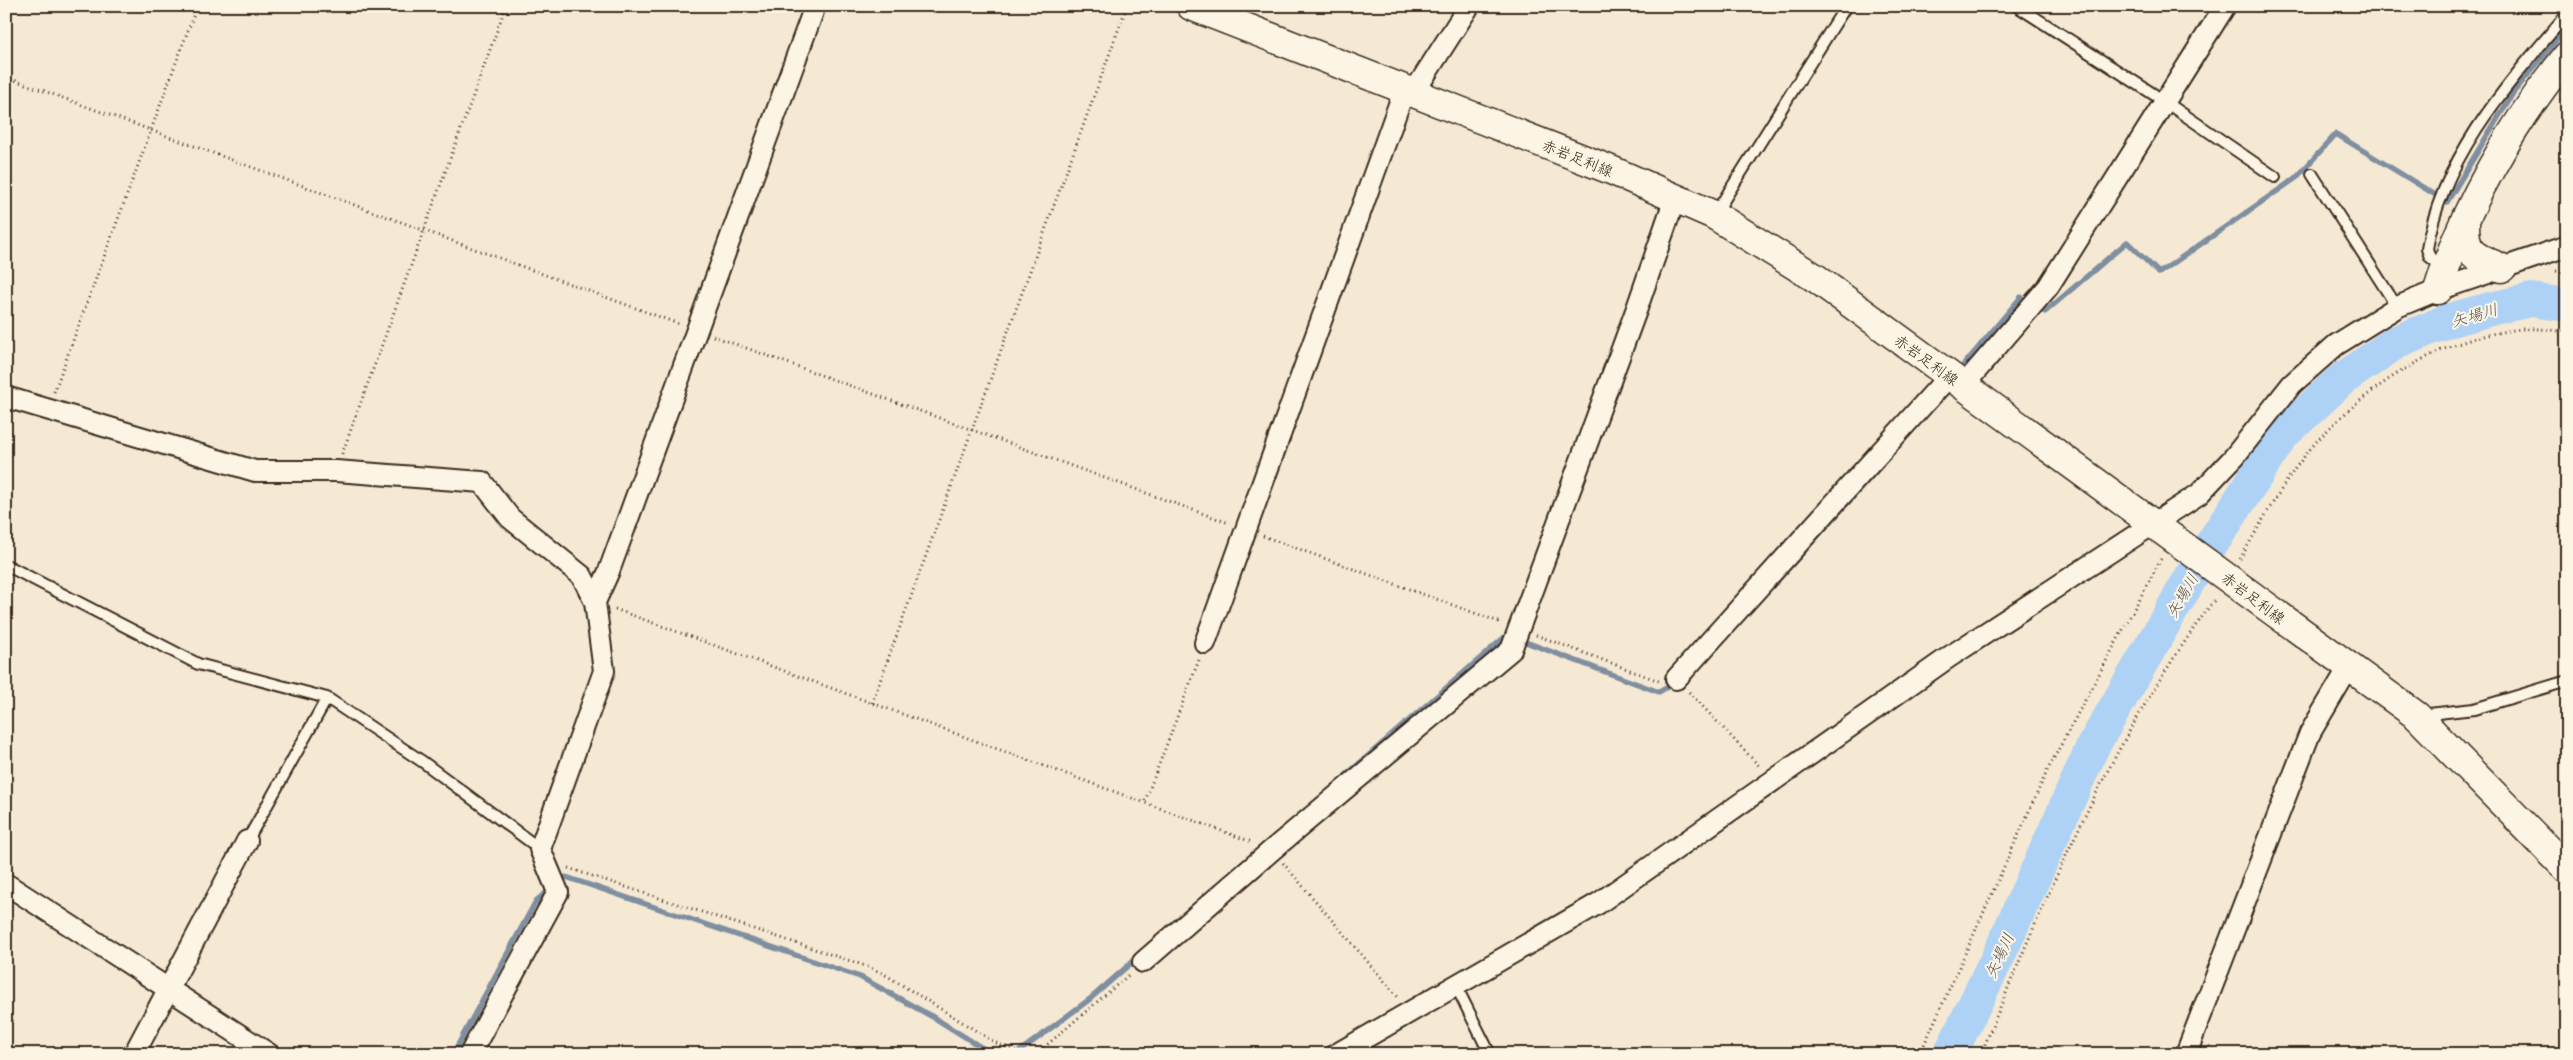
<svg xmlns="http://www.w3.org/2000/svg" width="2573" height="1060" viewBox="0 0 2573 1060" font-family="'Playpen Sans','Klee One',sans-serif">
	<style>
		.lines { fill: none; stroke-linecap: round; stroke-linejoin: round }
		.stream { stroke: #7f8fa0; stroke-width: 5.5 }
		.river { stroke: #add2f6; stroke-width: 34 }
		.lane-casing { stroke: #3b2a1e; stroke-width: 14 }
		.street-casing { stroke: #3b2a1e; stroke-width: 24 }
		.secondary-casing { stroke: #3b2a1e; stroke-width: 31 }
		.path { stroke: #3b2a1e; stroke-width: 3; stroke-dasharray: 1 4; stroke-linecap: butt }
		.lane { stroke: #fcf5e5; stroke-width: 10 }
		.street { stroke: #fcf5e5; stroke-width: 20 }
		.secondary { stroke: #fcf5e5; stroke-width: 28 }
		.labels { text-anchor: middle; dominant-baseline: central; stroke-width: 4; stroke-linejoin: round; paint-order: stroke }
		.street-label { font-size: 15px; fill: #3b2a1e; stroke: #fcf5e5 }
		.water-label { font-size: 16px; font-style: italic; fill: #585454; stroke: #fcf5e5 }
	</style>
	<rect width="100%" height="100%" fill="#f6e9d4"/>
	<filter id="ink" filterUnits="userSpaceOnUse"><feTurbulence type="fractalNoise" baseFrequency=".02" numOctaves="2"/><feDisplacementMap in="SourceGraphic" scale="10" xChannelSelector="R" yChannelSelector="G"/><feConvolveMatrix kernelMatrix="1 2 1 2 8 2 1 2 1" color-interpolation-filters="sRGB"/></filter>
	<g filter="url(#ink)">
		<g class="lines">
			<path class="stream" d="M 1957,373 L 2021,297 L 2045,312 L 2127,242 L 2159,273 L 2296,178 L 2336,134 L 2447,202 L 2513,93 L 2567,27
				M 1779,579 L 1880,467
				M 1346,775 L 1507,635 L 1659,692 L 1676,682
				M 558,884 L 566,877 L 860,977 L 933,1017 L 992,1054
				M 453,1054 L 536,901 L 551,889
				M 1016,1054 L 1090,999 L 1138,957"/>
			<path class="river" d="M 1950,1054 L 1998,957 L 2093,746 L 2198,565 L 2283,434 L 2341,380 L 2395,343 L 2447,321 L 2494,308 L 2531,300 L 2567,305"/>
			<g class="lane-casing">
				<path id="lane" d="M 2017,6 L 2164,101 L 2275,177
					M 2312,174 L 2397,307
					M 1715,214 L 1846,6
					M 2444,268 L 2430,257 L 2427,249 C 2441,158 2509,82 2567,14
					M 6,565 L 198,664 L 327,698 L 423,762 L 540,849
					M 2420,715 L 2474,709 L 2567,681
					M 247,841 L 327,698
					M 1456,986 L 1490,1054"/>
			</g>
			<g class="street-casing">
				<path id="street" d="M 1414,92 L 1469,6
					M 1963,386 L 2048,287 L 2225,6
					M 6,397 L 255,471 L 336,471 L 482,482 L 510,518 L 582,576 L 595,602 L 604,671 L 540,849 L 558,892 L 470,1054
					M 595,602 L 609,571 L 815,6
					M 1205,643 L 1405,88
					M 1676,679 L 1949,376
					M 6,884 L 269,1054
					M 1143,962 L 1272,850 L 1511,650 L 1637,308 L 1675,198
					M 134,1054 L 247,841
					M 1337,1054 L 1599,903 L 1949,657 L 2199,494 L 2234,457 L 2292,384 L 2336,345 L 2397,307 L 2438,290 L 2567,246
					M 2186,1054 L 2310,733 L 2349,667"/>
			</g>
			<g class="secondary-casing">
				<path id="secondary" d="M 1191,6 L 1611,170 L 1714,215 L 1817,279 L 2417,716 L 2567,869
					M 2465,223 C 2465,256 2474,256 2502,268
					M 2438,290 C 2463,209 2513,122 2567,56"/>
			</g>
			<path class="path" d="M 6,77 L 679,324
				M 2556,271 L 2567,274
				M 713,336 L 1229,523
				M 54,392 L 197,6
				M 342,454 L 506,6
				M 1263,536 L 1502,623
				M 2240,559 C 2263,520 2289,471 2319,439 C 2371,384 2438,340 2514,330 C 2531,327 2550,330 2567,332
				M 615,609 L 1252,842
				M 1536,635 L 1659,681
				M 1689,692 L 1761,768
				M 872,703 L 1127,6
				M 1145,801 L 1199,660
				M 1283,863 L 1398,997
				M 568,868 L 866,966 L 884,974 L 996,1043 L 1024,1054
				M 2209,1046 L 2217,1054
				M 1036,1054 L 1131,973
				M 1920,1054 L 2048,769 L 2162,557
				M 1981,1054 C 2046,895 2112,736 2216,598"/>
			<use href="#lane" class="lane"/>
			<use href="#street" class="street"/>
			<use href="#secondary" class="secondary"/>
		</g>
	</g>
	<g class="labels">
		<g class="street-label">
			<text transform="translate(1578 157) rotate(22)">赤岩足利線</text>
			<text transform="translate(1927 359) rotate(36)">赤岩足利線</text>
			<text transform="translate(2254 597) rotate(37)">赤岩足利線</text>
		</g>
		<g class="water-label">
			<text transform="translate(2474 314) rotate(-16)">矢場川</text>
			<text transform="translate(2181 595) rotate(-60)">矢場川</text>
			<text transform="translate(1998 955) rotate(-65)">矢場川</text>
		</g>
	</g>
	<rect width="2573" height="1060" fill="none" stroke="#fcf5e5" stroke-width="25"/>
	<rect x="12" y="12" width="2548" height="1035" fill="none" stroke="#3b2a1e" stroke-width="2" filter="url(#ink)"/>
</svg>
